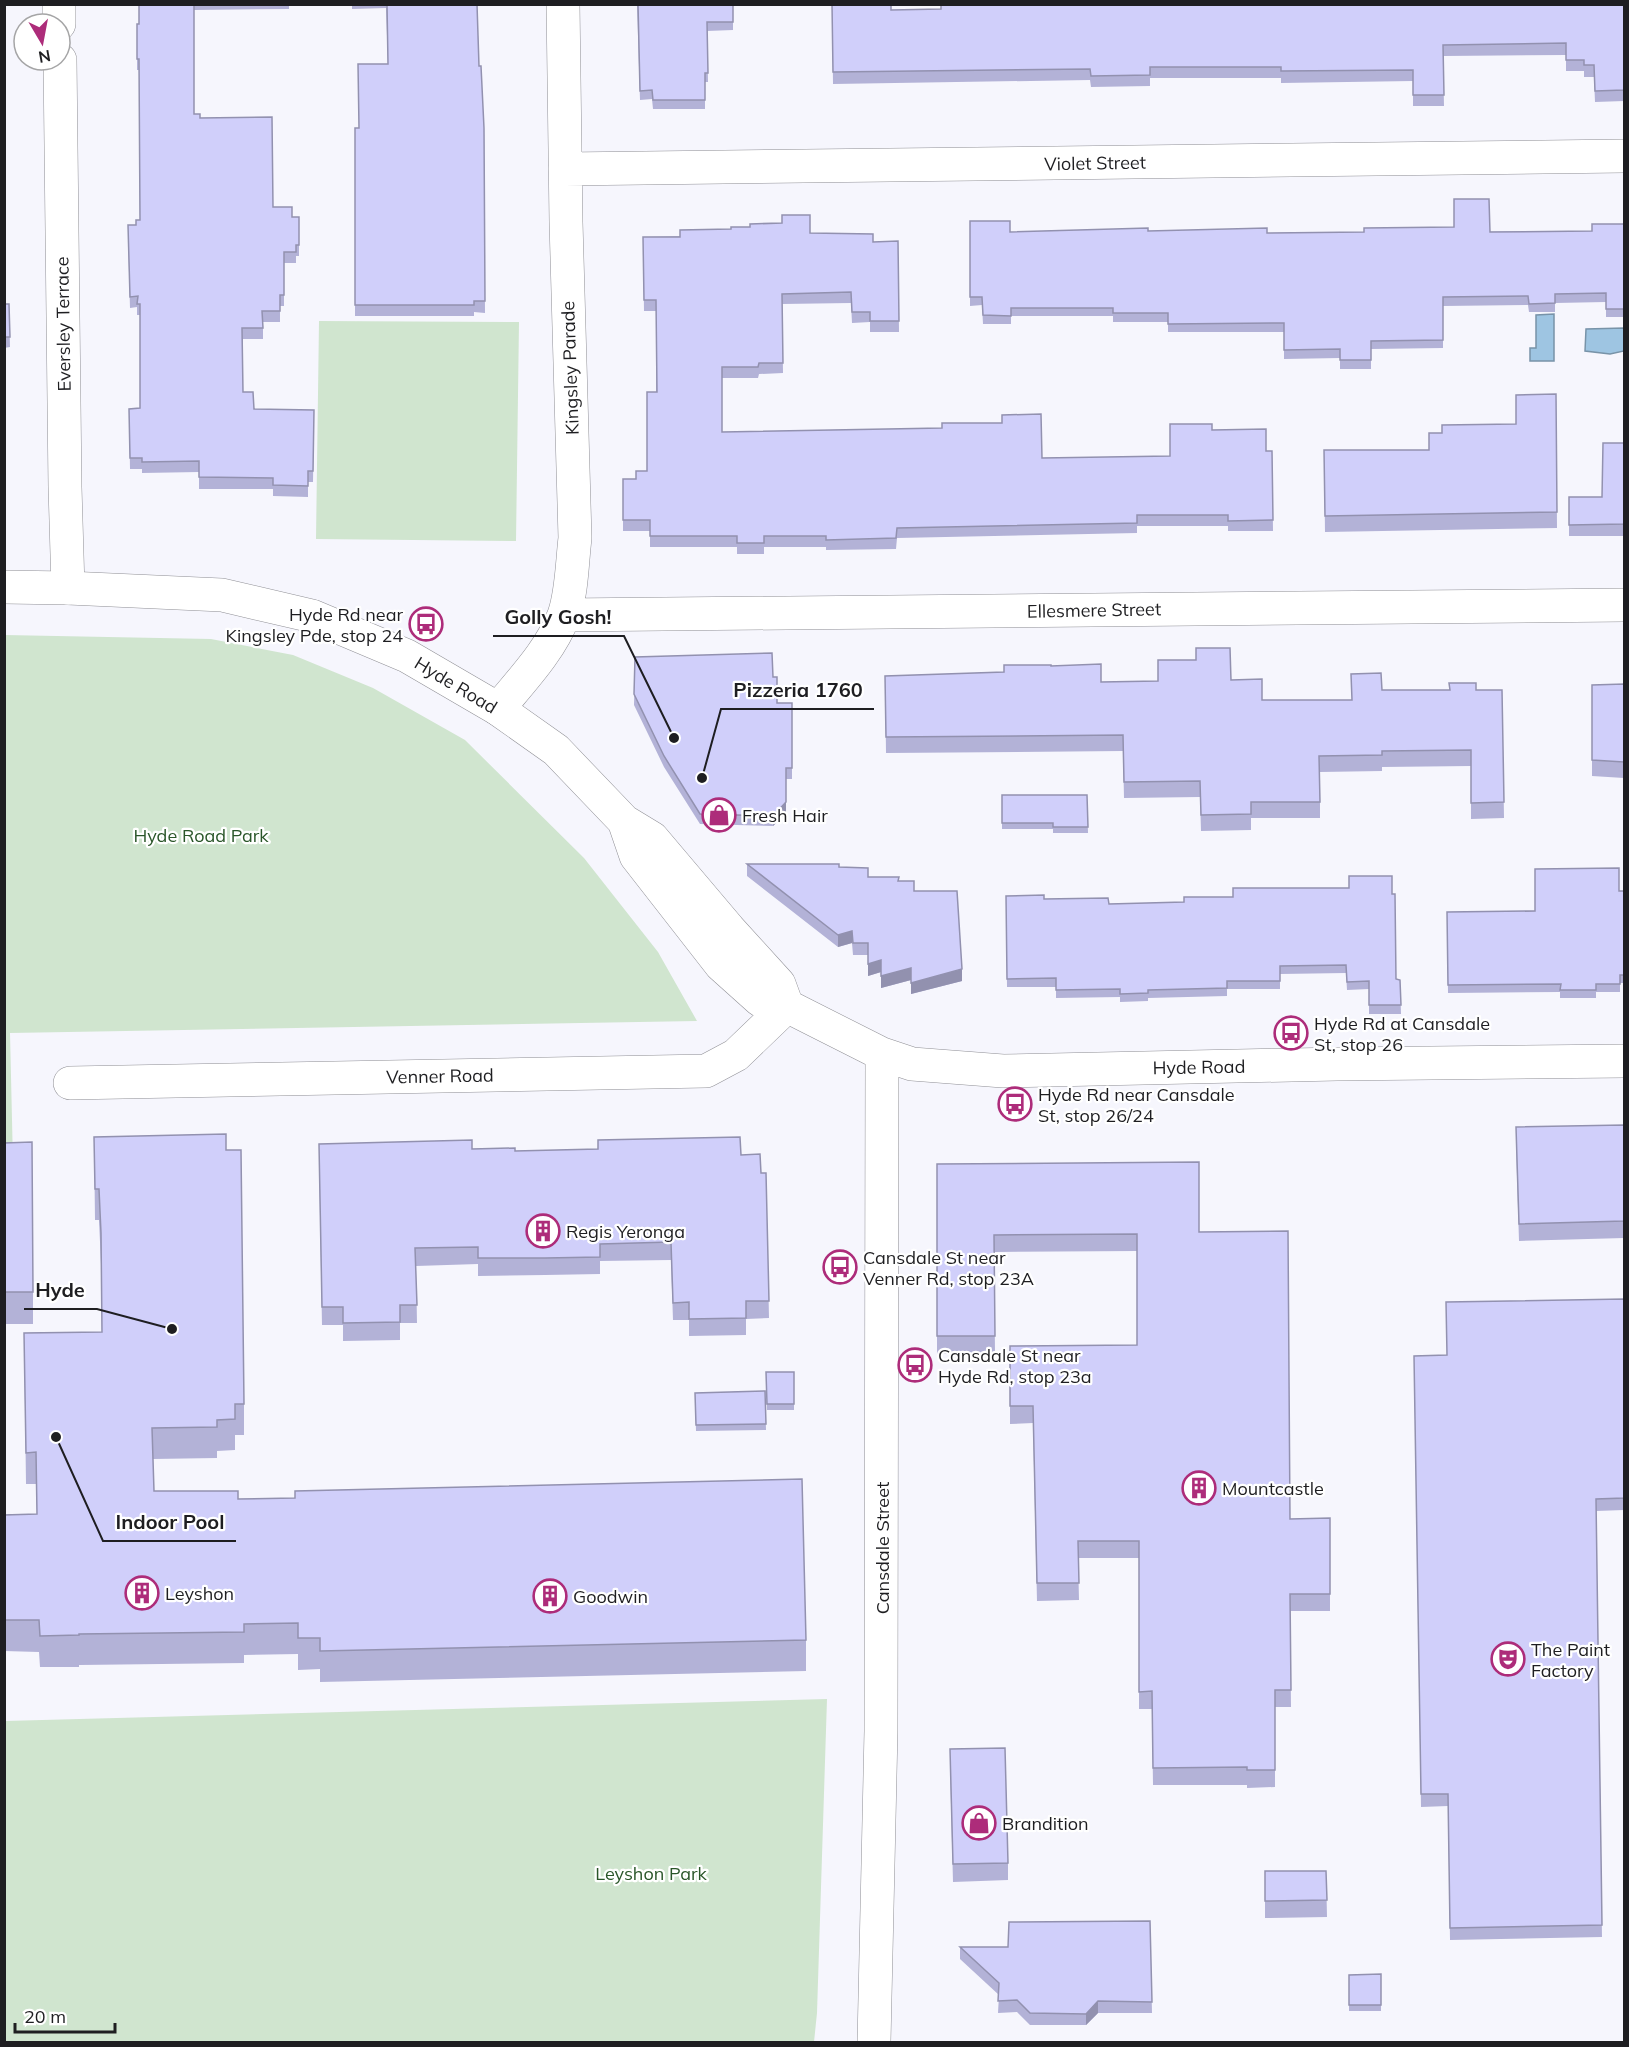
<svg xmlns="http://www.w3.org/2000/svg" width="1629" height="2047" viewBox="0 0 1629 2047" font-family="Mulish,sans-serif">
	<style>
		.green { fill: #d0e5cf }
		.water { fill: #9ec5e2; stroke: #7893a8; stroke-width: 1.5 }
		.lines { fill: none; stroke-linecap: round; stroke-linejoin: round }
		.minor-casing { stroke: #909096; stroke-width: 34 }
		.tertiary-casing { stroke: #909096; stroke-width: 34 }
		.minor { stroke: #fff; stroke-width: 33 }
		.tertiary { stroke: #fff; stroke-width: 33 }
		.wall { fill: #b3b2d7 }
		.shaded-wall { fill: #9291af }
		.building { fill: #d0cffa; stroke: #9291af; stroke-width: 1.5 }
		.labels { text-anchor: middle; dominant-baseline: central; stroke-width: 4.5; stroke-linejoin: round; paint-order: stroke }
		.street-label { font-size: 18px; fill: #1e1e21; stroke: #fff }
		.poi-label { font-size: 18px; fill: #1e1e21; stroke: #fff; text-anchor: start }
		.park-label { font-size: 18px; fill: #2a5629; stroke: #fff }
		.leader { fill: none; stroke: #1e1e21; stroke-width: 2 }
		.callout-dot { fill: #1e1e21; stroke: #fff; stroke-width: 2 }
		.callout-label { font-size: 20px; text-anchor: middle; font-weight: bold; fill: #1e1e21; stroke: #fff; stroke-width: 4.5; stroke-linejoin: round; paint-order: stroke }
	</style>
	<rect width="100%" height="100%" fill="#f6f6fd"/>
	<path class="green" d="M 319,321 L 519,322 L 516,541 L 316,539 Z
		M 5,635 L 211,639 L 293,655 L 373,688 L 465,740 L 584,858 L 658,952 L 697,1021 L 10,1033 L 13,1163 L 5,1163 Z
		M 827,1699 L 817,2013 L 814,2042 L 5,2042 L 5,1721 Z"/>
	<path class="water" d="M 1554,314 L 1554,361 L 1530,361 L 1530,348 L 1536,348 L 1536,315 Z
		M 1624,328 L 1624,351 L 1610,354 L 1585,351 L 1586,329 Z"/>
	<g class="lines">
		<g class="minor-casing">
			<path id="minor" d="M 59,4 L 59,24
				M 60,60 L 65,487 L 68,588
				M 565,169 L 1624,156
				M 564,615 L 1624,605
				M 498,709 C 521,681 551,650 564,615 C 572,592 572,563 575,538 L 566,222 L 563,4
				M 70,1083 L 706,1071 L 736,1055 L 787,1006"/>
		</g>
		<g class="tertiary-casing">
			<path id="tertiary" d="M 4,587 L 68,588 L 222,595 L 312,616 L 407,656 L 498,709 L 556,750 L 624,821 L 652,838 L 729,929 L 779,984 L 787,1006
				M 624,821 L 636,856 L 721,965 L 760,1000 L 787,1006 L 882,1054 L 912,1064 L 1003,1071 L 1337,1064 L 1624,1061
				M 874,2042 L 881,1731 L 882,1054"/>
		</g>
		<use href="#minor" class="minor"/>
		<use href="#tertiary" class="tertiary"/>
	</g>
	<path class="wall" d="M 139,4 L 477,4 L 479,66 L 484,128 L 485,313 L 474,312 L 474,316 L 355,316 L 355,128 L 359,128 L 388,64 L 386,8 L 352,9 L 352,5 L 289,6 L 289,9 L 194,10 L 194,114 L 200,118 L 273,207 L 292,217 L 299,217 L 299,256 L 296,256 L 296,263 L 284,263 L 284,306 L 280,306 L 280,322 L 263,322 L 263,339 L 243,339 L 243,392 L 254,409 L 314,410 L 313,482 L 308,482 L 308,497 L 273,496 L 273,489 L 199,489 L 199,472 L 142,473 L 142,469 L 130,469 L 129,409 L 140,408 L 140,315 L 137,315 L 137,307 L 130,308 L 128,237 L 140,220 L 139,70 L 137,70 L 137,24 L 139,24 Z
		M 637,4 L 733,4 L 733,30 L 707,31 L 708,82 L 705,82 L 705,109 L 653,109 L 652,99 L 640,100 Z
		M 832,4 L 891,10 L 1624,4 L 1624,101 L 1595,102 L 1594,77 L 1584,77 L 1584,71 L 1566,71 L 1566,55 L 1443,56 L 1444,106 L 1413,106 L 1413,81 L 1281,83 L 1281,78 L 1150,78 L 1150,86 L 1091,87 L 1090,80 L 833,84 Z
		M 970,221 L 1010,232 L 1148,231 L 1267,233 L 1592,231 L 1624,224 L 1624,317 L 1606,317 L 1606,302 L 1555,303 L 1555,312 L 1529,312 L 1528,305 L 1443,306 L 1443,348 L 1371,349 L 1371,369 L 1340,369 L 1340,358 L 1284,359 L 1284,332 L 1168,332 L 1168,322 L 1113,322 L 1113,316 L 1011,316 L 1011,324 L 983,324 L 982,305 L 970,306 Z
		M 810,233 L 873,242 L 898,241 L 899,332 L 870,332 L 870,322 L 852,323 L 851,303 L 782,304 L 783,373 L 759,374 L 758,378 L 722,378 L 722,432 L 1042,458 L 1170,456 L 1212,430 L 1266,451 L 1272,451 L 1273,531 L 1228,531 L 1228,526 L 1137,526 L 1137,533 L 897,538 L 896,549 L 826,550 L 826,547 L 764,547 L 764,554 L 737,554 L 737,547 L 650,547 L 650,531 L 623,531 L 623,479 L 636,479 L 647,471 L 656,392 L 656,311 L 644,311 L 643,237 Z
		M 4,304 L 9,304 L 10,347 L 4,348 Z
		M 1556,394 L 1557,528 L 1325,532 L 1324,450 L 1429,450 L 1442,433 L 1516,424 Z
		M 1624,443 L 1624,536 L 1569,536 L 1569,497 L 1602,497 Z
		M 635,657 L 773,677 L 777,703 L 792,703 L 792,779 L 786,779 L 786,813 L 773,826 L 700,824 L 664,767 L 634,705 Z
		M 1051,666 L 1101,682 L 1231,680 L 1262,700 L 1351,700 L 1382,690 L 1502,690 L 1504,818 L 1471,819 L 1471,766 L 1382,767 L 1382,771 L 1320,772 L 1320,818 L 1251,818 L 1251,830 L 1201,831 L 1200,797 L 1124,798 L 1123,751 L 886,753 L 885,676 L 1004,672 Z
		M 1624,684 L 1624,778 L 1592,776 L 1592,685 Z
		M 1002,795 L 1087,795 L 1088,833 L 1053,833 L 1053,829 L 1002,829 Z
		M 747,864 L 839,867 L 868,877 L 899,881 L 914,891 L 962,981 L 911,994 L 911,980 L 881,988 L 881,972 L 868,976 L 868,955 L 853,955 L 852,943 L 838,947 L 747,876 Z
		M 1619,891 L 1624,891 L 1624,983 L 1620,983 L 1620,992 L 1596,992 L 1596,998 L 1560,998 L 1560,992 L 1448,993 L 1447,912 L 1535,911 Z
		M 1392,894 L 1396,979 L 1400,980 L 1401,1014 L 1369,1014 L 1369,989 L 1347,990 L 1346,973 L 1280,974 L 1280,989 L 1227,989 L 1227,996 L 1148,998 L 1148,1001 L 1120,1002 L 1120,997 L 1056,998 L 1056,987 L 1007,987 L 1006,896 L 1109,904 L 1184,902 L 1233,897 Z
		M 1624,1125 L 1624,1238 L 1519,1241 L 1516,1145 Z
		M 94,1137 L 226,1150 L 244,1404 L 244,1435 L 235,1435 L 235,1450 L 217,1451 L 217,1458 L 153,1459 L 154,1491 L 238,1499 L 806,1640 L 806,1671 L 320,1682 L 320,1669 L 298,1670 L 298,1654 L 244,1655 L 244,1663 L 79,1665 L 79,1667 L 40,1667 L 39,1652 L 4,1651 L 4,1515 L 37,1514 L 36,1484 L 26,1484 L 24,1333 L 102,1332 L 101,1264 L 99,1220 L 95,1220 Z
		M 4,1143 L 33,1292 L 33,1324 L 4,1324 Z
		M 472,1149 L 515,1151 L 598,1149 L 741,1155 L 761,1173 L 766,1173 L 769,1318 L 746,1319 L 746,1335 L 689,1336 L 689,1320 L 673,1320 L 671,1260 L 600,1261 L 600,1274 L 545,1275 L 478,1276 L 478,1264 L 416,1266 L 417,1323 L 400,1323 L 400,1340 L 343,1341 L 343,1325 L 322,1325 L 319,1161 Z
		M 937,1164 L 1199,1232 L 1290,1519 L 1330,1518 L 1330,1611 L 1290,1611 L 1291,1707 L 1275,1707 L 1275,1787 L 1247,1788 L 1247,1785 L 1153,1785 L 1152,1709 L 1139,1709 L 1139,1558 L 1078,1558 L 1079,1600 L 1037,1601 L 1033,1423 L 1010,1424 L 1010,1346 L 1137,1345 L 1137,1251 L 994,1252 L 995,1353 L 937,1354 Z
		M 1624,1299 L 1624,1510 L 1596,1511 L 1602,1937 L 1450,1940 L 1448,1806 L 1421,1807 L 1414,1356 L 1447,1355 Z
		M 766,1372 L 794,1372 L 794,1410 L 767,1410 Z
		M 765,1391 L 766,1430 L 696,1431 L 695,1393 Z
		M 950,1766 L 1008,1863 L 1008,1880 L 953,1882 Z
		M 1265,1871 L 1326,1871 L 1327,1917 L 1265,1918 Z
		M 1150,1921 L 1152,2013 L 1098,2013 L 1086,2025 L 1030,2025 L 1017,2012 L 998,2013 L 999,1995 L 960,1959 L 960,1947 L 1008,1947 Z
		M 1381,1974 L 1381,2011 L 1349,2011 L 1349,1975 Z"/>
	<path class="shaded-wall" d="M 786,802 L 786,813 L 773,826 L 773,816 Z
		M 852,931 L 852,943 L 838,947 L 838,935 Z
		M 881,960 L 881,972 L 868,976 L 868,964 Z
		M 911,968 L 911,980 L 881,988 L 881,976 Z
		M 962,969 L 962,981 L 911,994 L 911,983 Z
		M 1098,2001 L 1098,2013 L 1086,2025 L 1086,2014 Z"/>
	<path class="building" d="M 139,4 L 194,4 L 194,114 L 200,114 L 200,118 L 272,117 L 273,207 L 292,207 L 292,217 L 299,217 L 299,245 L 296,245 L 296,252 L 284,252 L 284,295 L 280,295 L 280,311 L 262,311 L 263,328 L 242,328 L 243,392 L 253,392 L 254,409 L 314,410 L 313,471 L 308,471 L 308,486 L 273,485 L 273,478 L 199,477 L 199,461 L 142,462 L 142,458 L 130,458 L 129,409 L 140,408 L 140,304 L 137,304 L 138,296 L 130,297 L 128,225 L 136,225 L 136,220 L 140,220 L 139,59 L 137,59 L 137,24 L 139,24 Z
		M 387,4 L 477,4 L 479,66 L 481,66 L 484,128 L 485,301 L 474,301 L 474,305 L 355,305 L 355,128 L 359,128 L 358,64 L 388,64 Z
		M 638,4 L 733,4 L 733,22 L 707,22 L 708,73 L 705,73 L 705,100 L 653,100 L 652,90 L 640,91 Z
		M 832,4 L 891,4 L 891,10 L 941,9 L 941,4 L 1624,4 L 1624,90 L 1595,91 L 1594,65 L 1584,65 L 1584,60 L 1566,60 L 1566,43 L 1443,45 L 1444,95 L 1413,95 L 1413,70 L 1281,71 L 1281,67 L 1150,67 L 1150,75 L 1091,76 L 1090,69 L 833,72 Z
		M 1454,199 L 1489,199 L 1490,232 L 1592,231 L 1592,224 L 1624,224 L 1624,309 L 1606,309 L 1606,293 L 1555,294 L 1555,303 L 1529,304 L 1528,296 L 1443,297 L 1443,340 L 1371,341 L 1371,360 L 1340,360 L 1340,349 L 1284,350 L 1284,323 L 1168,324 L 1168,313 L 1113,313 L 1113,308 L 1011,308 L 1011,316 L 983,315 L 982,297 L 970,297 L 970,221 L 1010,221 L 1010,232 L 1148,228 L 1148,231 L 1267,228 L 1267,233 L 1364,232 L 1364,228 L 1454,227 Z
		M 782,215 L 810,215 L 810,233 L 873,234 L 873,242 L 898,241 L 899,321 L 870,321 L 870,312 L 852,312 L 851,292 L 782,294 L 783,363 L 759,363 L 758,367 L 722,367 L 722,432 L 942,428 L 942,423 L 1002,423 L 1002,415 L 1041,414 L 1042,458 L 1170,456 L 1170,424 L 1212,424 L 1212,430 L 1266,429 L 1266,451 L 1272,451 L 1273,520 L 1228,521 L 1228,515 L 1137,515 L 1137,523 L 897,528 L 896,538 L 826,540 L 826,536 L 764,536 L 764,543 L 737,543 L 737,536 L 650,536 L 650,520 L 623,520 L 623,479 L 636,479 L 636,471 L 647,471 L 647,392 L 657,392 L 656,300 L 644,300 L 643,237 L 680,237 L 680,230 L 731,229 L 731,227 L 750,227 L 750,224 L 782,223 Z
		M 4,304 L 9,304 L 10,337 L 4,337 Z
		M 1556,394 L 1557,512 L 1325,516 L 1324,450 L 1429,450 L 1429,433 L 1442,433 L 1442,425 L 1516,424 L 1516,395 Z
		M 1603,443 L 1624,443 L 1624,524 L 1569,525 L 1569,497 L 1602,497 Z
		M 1196,648 L 1230,648 L 1231,680 L 1262,679 L 1262,700 L 1352,700 L 1351,674 L 1381,673 L 1382,690 L 1450,690 L 1449,683 L 1476,683 L 1476,690 L 1502,690 L 1504,802 L 1471,803 L 1471,750 L 1382,751 L 1382,755 L 1319,756 L 1320,802 L 1251,802 L 1251,814 L 1201,815 L 1200,781 L 1124,782 L 1123,735 L 886,737 L 885,676 L 1004,672 L 1004,665 L 1051,665 L 1051,666 L 1101,664 L 1101,682 L 1158,681 L 1158,660 L 1196,660 Z
		M 772,653 L 773,677 L 777,677 L 777,703 L 792,703 L 792,768 L 786,768 L 786,802 L 773,816 L 700,814 L 664,756 L 634,694 L 635,657 Z
		M 1624,684 L 1624,762 L 1592,760 L 1592,685 Z
		M 1002,795 L 1087,795 L 1088,827 L 1053,827 L 1053,823 L 1002,823 Z
		M 747,864 L 839,864 L 839,867 L 868,868 L 868,877 L 899,877 L 898,881 L 914,881 L 914,891 L 957,891 L 962,969 L 911,983 L 911,968 L 881,976 L 881,960 L 868,964 L 868,943 L 853,943 L 852,931 L 838,935 Z
		M 1619,868 L 1619,891 L 1624,891 L 1624,975 L 1620,975 L 1620,984 L 1596,984 L 1596,990 L 1560,990 L 1561,984 L 1448,985 L 1447,912 L 1535,911 L 1535,869 Z
		M 1349,876 L 1392,876 L 1392,894 L 1395,894 L 1396,979 L 1400,980 L 1401,1005 L 1369,1005 L 1369,981 L 1347,982 L 1346,965 L 1280,966 L 1280,981 L 1227,981 L 1227,988 L 1148,990 L 1148,993 L 1120,994 L 1120,989 L 1056,990 L 1056,978 L 1007,979 L 1006,896 L 1044,895 L 1044,899 L 1108,898 L 1109,904 L 1184,902 L 1184,897 L 1233,897 L 1233,888 L 1349,888 Z
		M 1624,1125 L 1624,1221 L 1519,1224 L 1516,1127 Z
		M 226,1134 L 226,1150 L 241,1150 L 244,1404 L 235,1404 L 235,1419 L 217,1420 L 217,1427 L 152,1428 L 154,1491 L 238,1491 L 238,1499 L 295,1498 L 295,1491 L 802,1479 L 806,1640 L 320,1651 L 320,1638 L 298,1638 L 298,1623 L 244,1624 L 244,1632 L 79,1634 L 79,1635 L 40,1636 L 39,1620 L 4,1620 L 4,1515 L 37,1514 L 36,1452 L 26,1453 L 24,1333 L 102,1332 L 101,1233 L 99,1189 L 95,1189 L 94,1137 Z
		M 740,1137 L 741,1155 L 760,1154 L 761,1173 L 766,1173 L 769,1301 L 746,1301 L 746,1318 L 689,1319 L 689,1302 L 673,1303 L 671,1242 L 600,1244 L 600,1257 L 545,1258 L 478,1258 L 478,1247 L 415,1248 L 417,1305 L 400,1305 L 400,1322 L 343,1323 L 343,1307 L 322,1307 L 319,1144 L 472,1140 L 472,1149 L 515,1148 L 515,1151 L 598,1149 L 598,1140 Z
		M 32,1142 L 33,1292 L 4,1292 L 4,1143 Z
		M 1199,1162 L 1199,1232 L 1288,1231 L 1290,1519 L 1330,1518 L 1330,1594 L 1290,1594 L 1291,1690 L 1275,1690 L 1275,1770 L 1247,1770 L 1247,1767 L 1153,1768 L 1152,1691 L 1139,1692 L 1139,1541 L 1078,1541 L 1079,1583 L 1037,1583 L 1033,1406 L 1010,1406 L 1010,1346 L 1137,1345 L 1137,1234 L 994,1235 L 995,1336 L 937,1336 L 937,1164 Z
		M 1624,1299 L 1624,1498 L 1596,1499 L 1602,1925 L 1450,1928 L 1448,1794 L 1421,1794 L 1414,1356 L 1447,1355 L 1446,1302 Z
		M 766,1372 L 794,1372 L 794,1404 L 767,1404 Z
		M 765,1391 L 766,1424 L 696,1425 L 695,1393 Z
		M 1005,1748 L 1008,1863 L 953,1864 L 950,1749 Z
		M 1265,1871 L 1326,1871 L 1327,1900 L 1265,1901 Z
		M 1150,1921 L 1152,2002 L 1098,2001 L 1086,2014 L 1030,2013 L 1017,2000 L 998,2001 L 999,1983 L 960,1947 L 1008,1947 L 1009,1922 Z
		M 1381,1974 L 1381,2005 L 1349,2005 L 1349,1975 Z"/>
	<defs>
		<g id="bus-ring" transform="scale(1.725)"><circle r="9.5" fill="#fff" stroke="#ad2c7a" stroke-width="1.5"/><path d="M-5-6H5V4H4V6H2V4H-2V6H-4V4H-5ZM-3.5-4V0h7V-4ZM-3.5 1.2v1.5H-2V1.2ZM2 1.2v1.5H3.5V1.2Z" fill="#ad2c7a"/></g>
		<g id="shop-ring" transform="scale(1.725)"><circle r="9.5" fill="#fff" stroke="#ad2c7a" stroke-width="1.5"/><path d="M-5-2.5h2.3a2.7 3.5 0 0 1 5.4 0H5L5.5 6h-11ZM-1.5-2.5h3a1.5 2.3 0 0 0-3 0Z" fill="#ad2c7a"/></g>
		<g id="building-ring" transform="scale(1.725)"><circle r="9.5" fill="#fff" stroke="#ad2c7a" stroke-width="1.5"/><path d="M-4-6H4V6H1V3H-1V6H-4ZM-2.5-4.3h1.7v1.8h-1.7ZM.8-4.3h1.7v1.8H.8ZM-2.5-1h1.7V.8h-1.7ZM.8-1h1.7V.8H.8Z" fill="#ad2c7a"/></g>
		<g id="theatre-ring" transform="scale(1.725)"><circle r="9.5" fill="#fff" stroke="#ad2c7a" stroke-width="1.5"/><path d="M-5-5.5Q0-4 5-5.5V0Q5 5 0 6Q-5 5-5 0ZM-3.3-2.5H-1v1.5H-3.3ZM1-2.5H3.3v1.5H1ZM-2.8 1Q0 5.5 2.8 1Z" fill="#ad2c7a"/></g>
	</defs>
	<g fill-rule="evenodd">
		<use href="#bus-ring" x="426" y="624"/>
		<use href="#shop-ring" x="719" y="815"/>
		<use href="#bus-ring" x="1291" y="1033"/>
		<use href="#bus-ring" x="1015" y="1104"/>
		<use href="#building-ring" x="543" y="1231"/>
		<use href="#bus-ring" x="840" y="1267"/>
		<use href="#bus-ring" x="915" y="1365"/>
		<use href="#building-ring" x="1199" y="1488"/>
		<use href="#building-ring" x="142" y="1593"/>
		<use href="#building-ring" x="550" y="1596"/>
		<use href="#theatre-ring" x="1508" y="1659"/>
		<use href="#shop-ring" x="979" y="1823"/>
	</g>
	<g class="labels">
		<g class="street-label">
			<text transform="translate(1095 163) rotate(-1)">Violet Street</text>
			<text transform="translate(63 324) rotate(-91)">Eversley Terrace</text>
			<text transform="translate(570 368) rotate(-92)">Kingsley Parade</text>
			<text transform="translate(1094 610) rotate(-1)">Ellesmere Street</text>
			<text transform="translate(456 685) rotate(31)">Hyde Road</text>
			<text transform="translate(1199 1067) rotate(-1)">Hyde Road</text>
			<text transform="translate(440 1076) rotate(-1)">Venner Road</text>
			<text transform="translate(882 1548) rotate(-90)">Cansdale Street</text>
		</g>
		<g class="poi-label">
			<text x="403" y="614" text-anchor="end">Hyde Rd near<tspan x="403" dy="21">Kingsley Pde, stop 24</tspan></text>
			<text x="742" y="815">Fresh Hair</text>
			<text x="1314" y="1023">Hyde Rd at Cansdale<tspan x="1314" dy="21">St, stop 26</tspan></text>
			<text x="1038" y="1094">Hyde Rd near Cansdale<tspan x="1038" dy="21">St, stop 26/24</tspan></text>
			<text x="566" y="1231">Regis Yeronga</text>
			<text x="863" y="1257">Cansdale St near<tspan x="863" dy="21">Venner Rd, stop 23A</tspan></text>
			<text x="938" y="1355">Cansdale St near<tspan x="938" dy="21">Hyde Rd, stop 23a</tspan></text>
			<text x="1222" y="1488">Mountcastle</text>
			<text x="165" y="1593">Leyshon</text>
			<text x="573" y="1596">Goodwin</text>
			<text x="1531" y="1649">The Paint<tspan x="1531" dy="21">Factory</tspan></text>
			<text x="1002" y="1823">Brandition</text>
		</g>
		<g class="park-label">
			<text x="201" y="835">Hyde Road Park</text>
			<text x="651" y="1873">Leyshon Park</text>
		</g>
	</g>
	<path class="leader" d="M674 738L624 636H493M702 778L721 709H874M172 1329L97 1309H24M56 1437L103 1541H236"/>
	<g class="callout-dot">
		<circle cx="674" cy="738" r="6"/>
		<circle cx="702" cy="778" r="6"/>
		<circle cx="172" cy="1329" r="6"/>
		<circle cx="56" cy="1437" r="6"/>
	</g>
	<g class="callout-label">
		<text x="558" y="624">Golly Gosh!</text>
		<text x="798" y="697">Pizzeria 1760</text>
		<text x="60" y="1297">Hyde</text>
		<text x="170" y="1529">Indoor Pool</text>
	</g>
	<rect width="1629" height="2047" fill="none" stroke="#1e1e21" stroke-width="12"/>
	<g transform="translate(42 42) rotate(170)"><circle r="28" fill="#ffffff" stroke="#a5a5a6" stroke-width="1.5"/>
	<path d="M0-4.5L10 22L0 15L-10 22Z" fill="#ad2c7a"/>
	<text y="-9" font-size="16" font-weight="bold" text-anchor="middle" fill="#1e1e21">N</text>
	</g>
	<path d="M15 2023v9h100v-9" fill="none" stroke="#1e1e21" stroke-width="3"/>
	<text x="24" y="2023" font-size="18" fill="#1e1e21" stroke="#ffffff" stroke-width="4.5" paint-order="stroke">20 m</text>
</svg>
